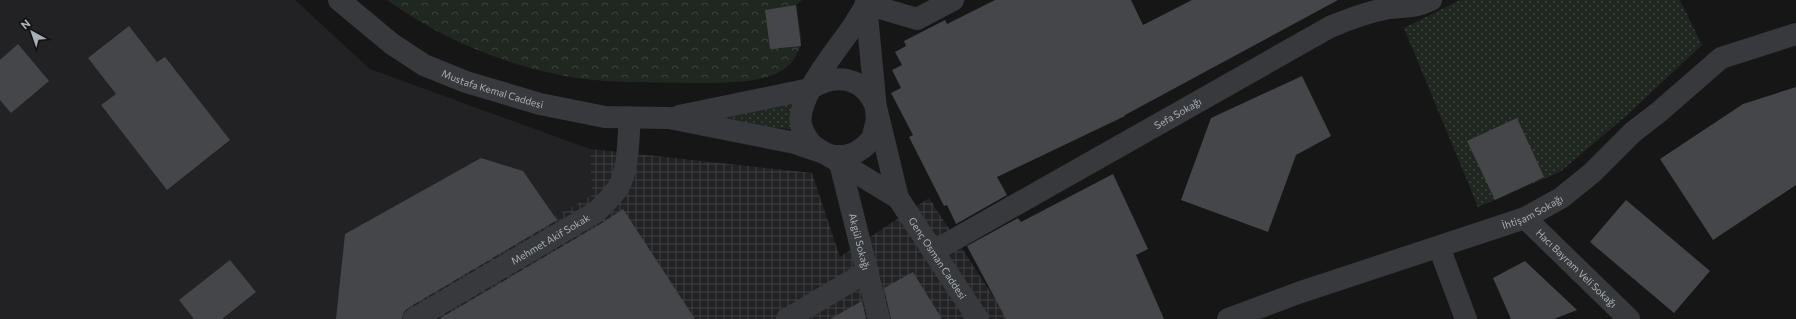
<svg xmlns="http://www.w3.org/2000/svg" width="1796" height="319" viewBox="0 0 1796 319" font-family="Commissioner,sans-serif">
	<style>
		.built { fill: #222224 }
		.industrial { fill: url(#industrial-grid) }
		.grass { fill: url(#grass-dots) }
		.forest { fill: url(#forest-crowns) }
		.building { fill: #45464a }
		.lines { fill: none; stroke-linecap: round; stroke-linejoin: round }
		.minor { stroke: #37393c; stroke-width: 22 }
		.tertiary { stroke: #37393c; stroke-width: 22 }
		.labels { text-anchor: middle; dominant-baseline: central; stroke-width: 3; stroke-linejoin: round; paint-order: stroke }
		.street-label { font-size: 10px; fill: #a8afb7; stroke: #111112 }
	</style>
	<defs>
		<pattern id="industrial-grid" width="8" height="8" patternUnits="userSpaceOnUse"><rect width="8" height="8" fill="#222224"/><path d="M0 4h8M4 0v8" fill="none" stroke="#3f4042"/></pattern>
		<pattern id="grass-dots" width="8" height="8" patternUnits="userSpaceOnUse"><rect width="8" height="8" fill="#202720"/><path d="M2 2h.1M6 6h.1" fill="none" stroke="#3e443e" stroke-width="1.8" stroke-linecap="round"/></pattern>
		<pattern id="forest-crowns" width="20" height="18" patternUnits="userSpaceOnUse"><rect width="20" height="18" fill="#202720"/><path d="M2 6a3 3 0 1 1 6 0M12 15a3 3 0 1 1 6 0" fill="none" stroke="#3e443e"/></pattern>
	</defs>
	<rect width="100%" height="100%" fill="#161617"/>
	<path class="built" d="M 0,0 L 295,0 L 370,69 L 590,149 L 592,195 L 383,319 L 0,319 Z"/>
	<path class="industrial" d="M 590,149 L 812,173 L 840,257 L 929,198 L 1008,319 L 383,319 L 592,195 Z"/>
	<path class="grass" d="M 1460,0 L 1680,0 L 1702,45 L 1627,115 L 1560,172 L 1478,207 L 1404,28 Z
		M 795,102 L 796,130 L 713,120 Z"/>
	<path class="forest" d="M 387,0 L 802,0 L 796,5 C 797,18 802,32 801,44 C 800,49 793,62 789,65 C 769,85 720,83 693,83 C 647,82 600,84 555,74 C 495,61 437,36 387,0 Z"/>
	<path class="building" d="M 995,0 L 1131,0 L 1143,25 L 1192,0 L 1338,0 L 1125,115 L 1125,116 L 997,177 L 1007,195 L 956,224 L 947,205 L 944,206 L 909,137 L 913,135 L 891,93 L 901,88 L 892,70 L 902,65 L 895,52 L 906,46 L 904,41 L 945,20 L 947,24 Z
		M 796,5 L 801,46 L 770,49 L 765,10 Z
		M 129,26 L 157,62 L 165,57 L 230,140 L 167,190 L 101,105 L 116,94 L 88,58 Z
		M 18,44 L 49,81 L 11,113 L 0,100 L 0,60 Z
		M 1302,76 L 1331,136 L 1296,155 L 1268,232 L 1181,200 L 1211,118 Z
		M 1796,87 L 1796,185 L 1713,240 L 1660,159 L 1743,104 Z
		M 1517,118 L 1544,177 L 1495,200 L 1467,141 Z
		M 481,158 L 523,171 L 557,220 L 408,308 L 403,313 L 402,319 L 336,319 L 345,234 Z
		M 1113,174 L 1148,249 L 1136,255 L 1164,319 L 1006,319 L 967,246 L 1018,218 L 1021,222 Z
		M 1626,200 L 1710,271 L 1674,313 L 1590,242 Z
		M 623,209 L 695,319 L 439,319 L 602,223 Z
		M 230,260 L 256,292 L 222,319 L 194,319 L 179,300 Z
		M 1525,261 L 1577,310 L 1554,319 L 1511,319 L 1493,278 Z
		M 913,272 L 942,319 L 891,319 L 884,288 Z
		M 862,301 L 866,319 L 830,319 Z"/>
	<g class="lines">
		<g class="minor">
			<path d="M 866,4 L 917,19 L 953,0"/>
			<path id="s1" d="M 840,163 L 879,319"/>
			<path id="s2" d="M 1525,218 L 1629,319"/>
			<path d="M 1439,247 L 1466,319"/>
			<path id="s3" d="M 934,251 L 1330,27 C 1349,19 1368,12 1389,8 C 1405,6 1415,8 1431,0"/>
			<path id="s4" d="M 414,319 L 596,212 C 604,204 613,196 619,186 C 629,168 628,138 630,118"/>
			<path d="M 787,319 L 868,271"/>
			<path id="s5" d="M 1228,319 L 1298,293 L 1525,218 L 1561,198 L 1592,173 L 1633,132 L 1659,112 L 1721,58 L 1796,34"/>
		</g>
		<g class="tertiary">
			<path id="s6" d="M 339,0 L 392,44 L 424,65 L 466,82 L 540,104 L 605,117 L 669,118 L 795,143 L 833,156 L 844,156 L 855,153 L 864,147 L 872,139 L 877,120 L 866,4"/>
			<path d="M 679,116 L 810,89 C 836,72 864,77 876,107 L 898,198 L 813,146 C 808,140 802,133 801,124 C 796,96 840,47 855,23 C 859,16 865,9 867,1"/>
			<path id="s7" d="M 898,198 L 978,319"/>
		</g>
	</g>
	<g class="labels">
		<g class="street-label">
			<text stroke="none"><textPath href="#s6" startOffset="180">Mustafa Kemal Caddesi</textPath></text>
			<text stroke="none"><textPath href="#s3" startOffset="280">Sefa Sokağı</textPath></text>
			<text stroke="none"><textPath href="#s5" startOffset="323">İhtişam Sokağı</textPath></text>
			<text stroke="none"><textPath href="#s4" startOffset="158">Mehmet Akif Sokak</textPath></text>
			<text stroke="none"><textPath href="#s1" startOffset="81">Akgül Sokağı</textPath></text>
			<text stroke="none"><textPath href="#s7" startOffset="72">Genç Osman Caddesi</textPath></text>
			<text stroke="none"><textPath href="#s2" startOffset="72">Hacı Bayram Veli Sokağı</textPath></text>
		</g>
	</g>
	<g transform="translate(32 32) rotate(320)" stroke="#111112" stroke-width="3" paint-order="stroke">
	<path d="M0-3L7 15L0 10L-7 15Z" fill="#a8afb7"/>
	<text y="-6" font-size="11" font-weight="bold" text-anchor="middle" fill="#a8afb7">N</text>
	</g>
</svg>
